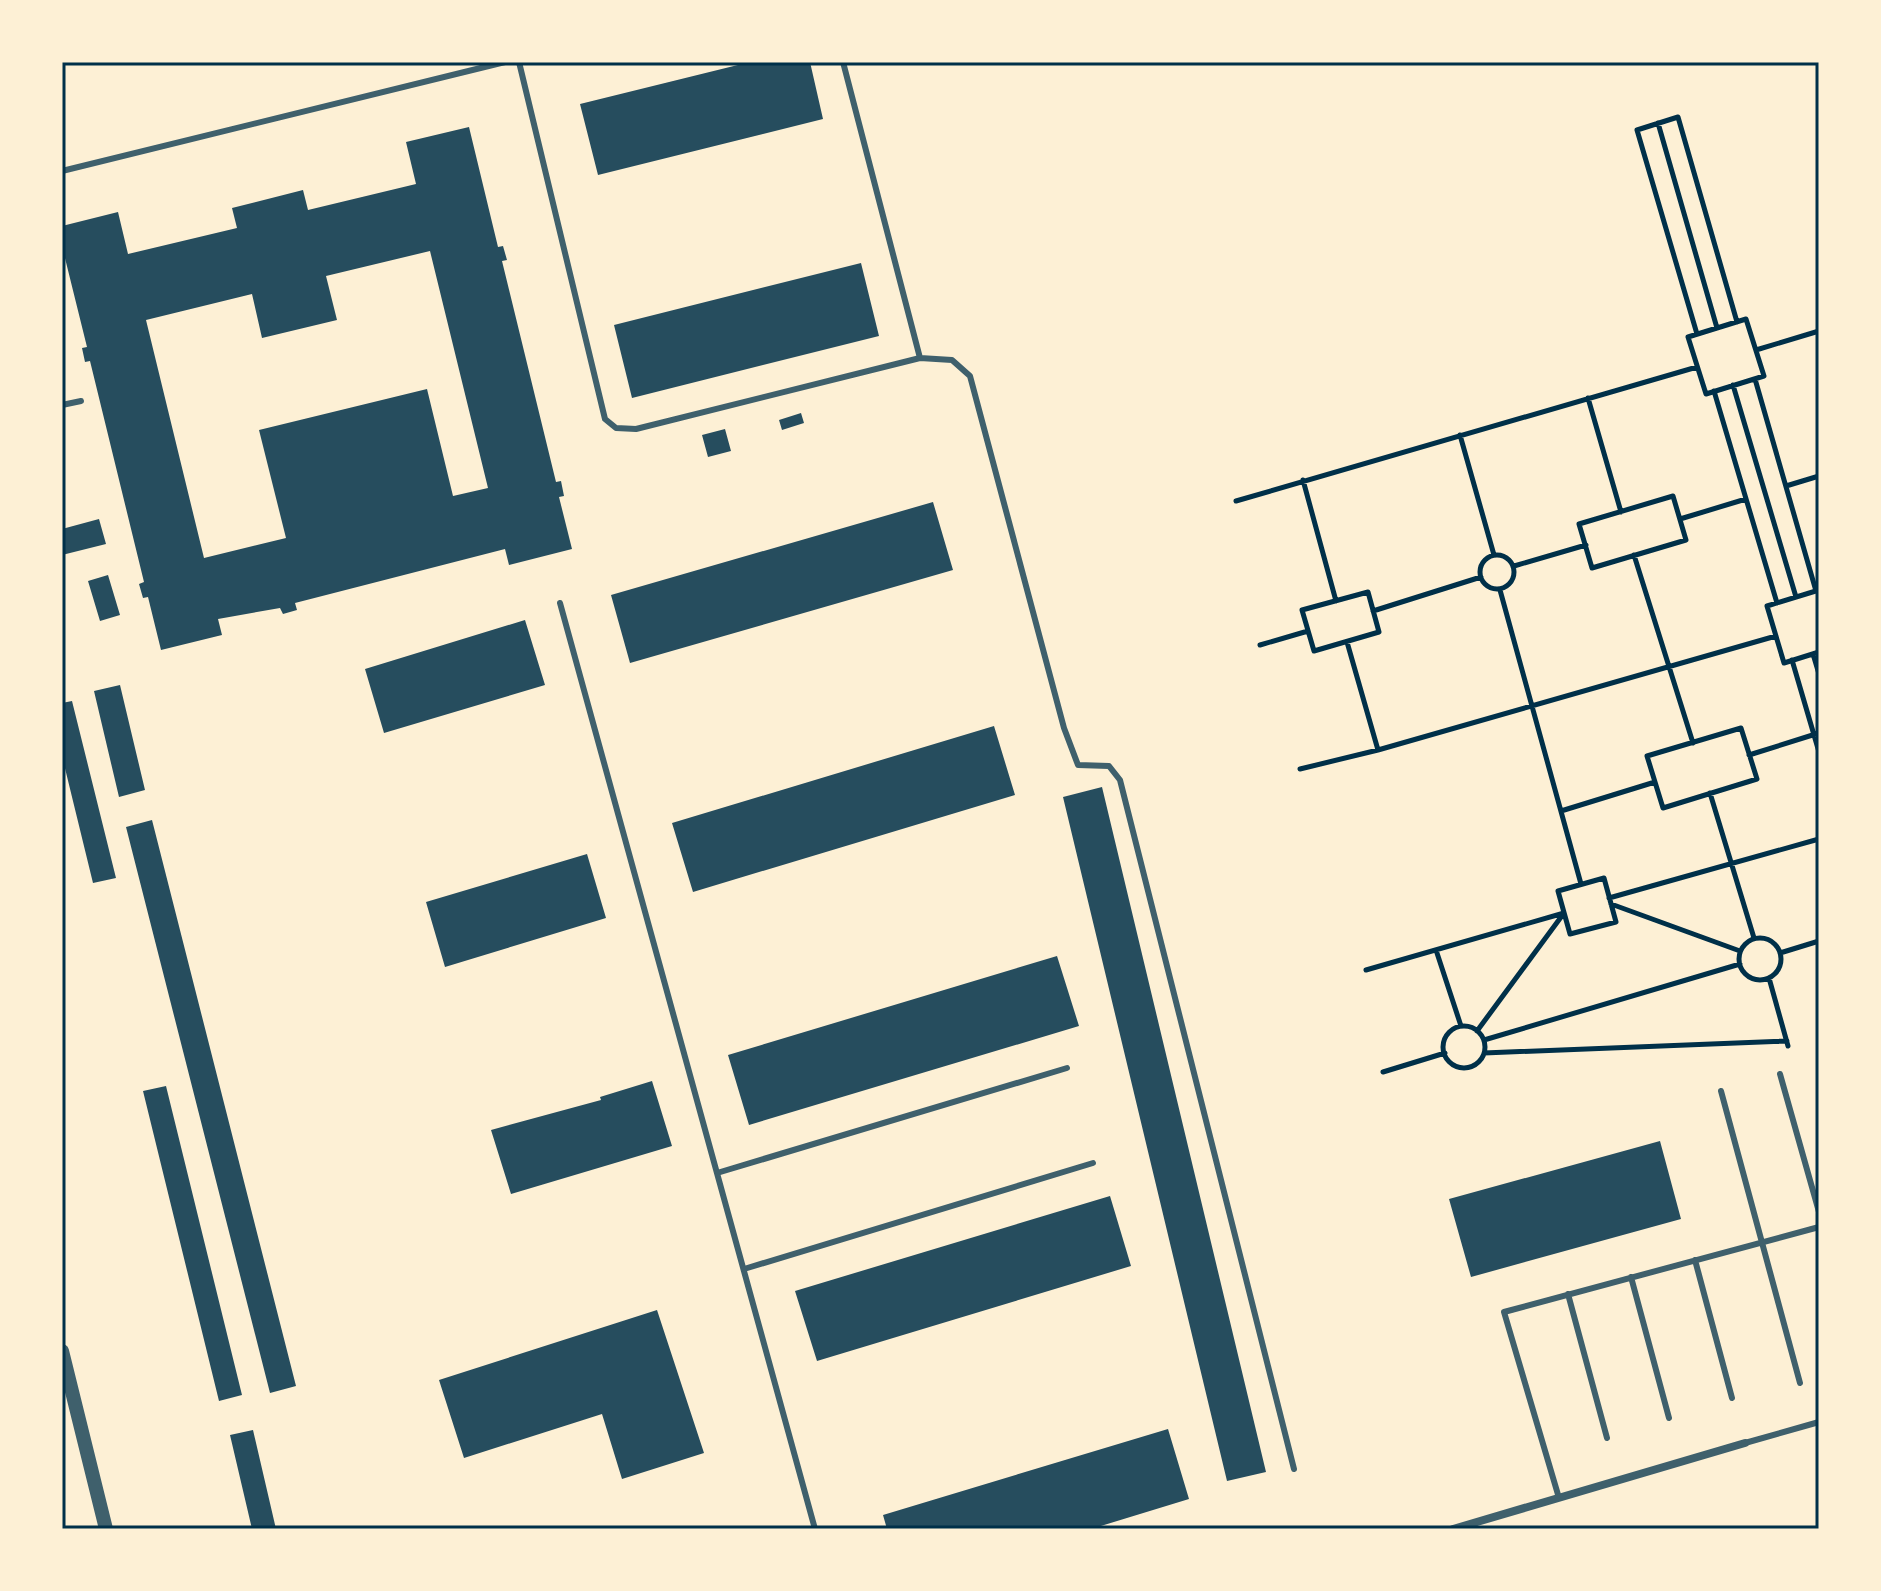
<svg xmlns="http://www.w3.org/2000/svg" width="1881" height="1591" viewBox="0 0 1881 1591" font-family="Montserrat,sans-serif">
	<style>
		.building { fill: #264d5e; fill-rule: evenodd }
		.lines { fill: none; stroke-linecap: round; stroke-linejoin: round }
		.path { stroke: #003049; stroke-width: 5 }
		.service { stroke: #3f606c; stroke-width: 6 }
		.minor { stroke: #3f606c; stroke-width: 8 }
		.tertiary { stroke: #3f606c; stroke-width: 14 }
		.neatline { fill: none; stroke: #003049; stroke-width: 3 }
	</style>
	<rect width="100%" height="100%" fill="#fdf0d5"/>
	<path class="building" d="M 750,62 L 810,62 L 823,119 L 598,175 L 580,104 Z
		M 469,127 L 498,247 L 503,246 L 507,260 L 502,261 L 556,482 L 561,481 L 564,496 L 559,497 L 572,549 L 509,565 L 505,549 L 295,603 L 297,610 L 283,614 L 280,608 L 218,619 L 222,635 L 161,650 L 148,597 L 143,598 L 139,584 L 144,582 L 90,361 L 85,362 L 82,348 L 87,347 L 62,246 L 62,226 L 118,212 L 128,254 L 237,228 L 232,208 L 303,190 L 308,210 L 416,184 L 406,142 ZM 430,251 L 488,488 L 453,496 L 427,389 L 259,430 L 286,538 L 204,558 L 146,320 L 252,294 L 262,338 L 337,320 L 326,276 Z
		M 861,263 L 879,336 L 632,398 L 614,325 Z
		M 801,413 L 804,423 L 782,430 L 779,420 Z
		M 725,429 L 731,451 L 708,457 L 702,435 Z
		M 933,502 L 953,570 L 630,663 L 611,595 Z
		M 99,519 L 106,544 L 62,555 L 62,529 Z
		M 108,575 L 120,615 L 100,621 L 88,581 Z
		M 525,620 L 545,685 L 384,733 L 365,669 Z
		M 120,685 L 145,790 L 119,797 L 94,691 Z
		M 72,701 L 116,878 L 93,883 L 62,756 L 62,703 Z
		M 994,726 L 1015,795 L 693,892 L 672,823 Z
		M 1102,787 L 1266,1472 L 1227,1481 L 1063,797 Z
		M 152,820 L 296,1386 L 270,1393 L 126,827 Z
		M 587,854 L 606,918 L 445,967 L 426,902 Z
		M 1057,956 L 1079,1026 L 749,1125 L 728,1055 Z
		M 652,1081 L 672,1146 L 511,1194 L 491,1130 L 601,1100 L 600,1097 Z
		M 166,1086 L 242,1395 L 219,1401 L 143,1091 Z
		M 1660,1141 L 1681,1219 L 1471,1277 L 1449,1199 Z
		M 1110,1196 L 1131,1266 L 817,1361 L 795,1291 Z
		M 657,1310 L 704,1453 L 622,1479 L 602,1414 L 464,1458 L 439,1380 Z
		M 1168,1429 L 1189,1499 L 1091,1529 L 887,1529 L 883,1515 Z
		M 253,1430 L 276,1529 L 252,1529 L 230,1435 Z"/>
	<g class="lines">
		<path class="path" d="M 1658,123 L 1717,328
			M 1746,319 L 1764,376 L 1706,394 L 1688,337 Z
			M 1697,334 L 1637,130 L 1678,117 L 1737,322
			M 1756,350 L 1819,331
			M 1755,379 L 1816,591
			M 1733,385 L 1796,597
			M 1714,391 L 1777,603
			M 1588,398 L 1621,512
			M 1460,435 L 1494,555
			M 1303,480 L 1336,601
			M 1786,486 L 1819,476
			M 1673,496 L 1686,540 L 1592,568 L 1579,524 Z
			M 1236,501 L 1697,367
			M 1680,519 L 1746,499
			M1480 572a17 17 0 1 1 34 0a17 17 0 1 1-34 0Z
			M 1634,555 L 1693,743
			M 1514,566 L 1586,545
			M 1500,590 L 1581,884
			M 1819,590 L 1767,606 L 1784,663 L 1819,652
			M 1368,592 L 1379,632 L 1314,651 L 1302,610 Z
			M 1373,611 L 1481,577
			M 1347,642 L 1378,750
			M 1260,645 L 1308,631
			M 1813,654 L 1819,674
			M 1792,660 L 1819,752
			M 1741,728 L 1757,779 L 1663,808 L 1647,756 Z
			M 1749,755 L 1819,733
			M 1300,769 L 1378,750 L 1776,636
			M 1710,793 L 1754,938
			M 1561,811 L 1655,782
			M 1604,878 L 1616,922 L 1570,934 L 1558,891 Z
			M 1609,898 L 1819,839
			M 1611,904 L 1740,951
			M1739 959a21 21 0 1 1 42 0a21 21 0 1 1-42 0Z
			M 1436,950 L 1461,1026
			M 1780,953 L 1819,941
			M 1366,970 L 1564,913
			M 1769,978 L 1788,1046
			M1443 1047a21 21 0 1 1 42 0a21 21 0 1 1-42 0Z
			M 1477,1031 L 1564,913
			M 1484,1040 L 1740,964
			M 1484,1053 L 1787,1041
			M 1383,1072 L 1445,1053"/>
		<path class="service" d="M 519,62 L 605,419 L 616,428 L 636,429 L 920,358 L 952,360 L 970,376 L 1064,728 L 1078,765 L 1109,766 L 1120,780 L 1294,1469
			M 843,62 L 920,358
			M 62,171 L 505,62
			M 62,405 L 81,401
			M 560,603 L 815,1529
			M 1780,1074 L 1819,1212
			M 1721,1091 L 1800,1383
			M 717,1173 L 1067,1068
			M 1695,1260 L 1732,1398
			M 744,1269 L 1093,1163
			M 1631,1277 L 1669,1418
			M 1568,1294 L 1607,1438
			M 1745,1443 L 1819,1422
			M 1559,1498 L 1504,1312 L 1819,1227"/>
		<path class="minor" d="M 1453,1529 L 1745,1443"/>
		<path class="tertiary" d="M 62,1351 L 106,1529"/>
	</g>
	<rect width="1881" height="1591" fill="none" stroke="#fdf0d5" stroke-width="128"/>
	<rect x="64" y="64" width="1753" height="1463" class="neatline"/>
</svg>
